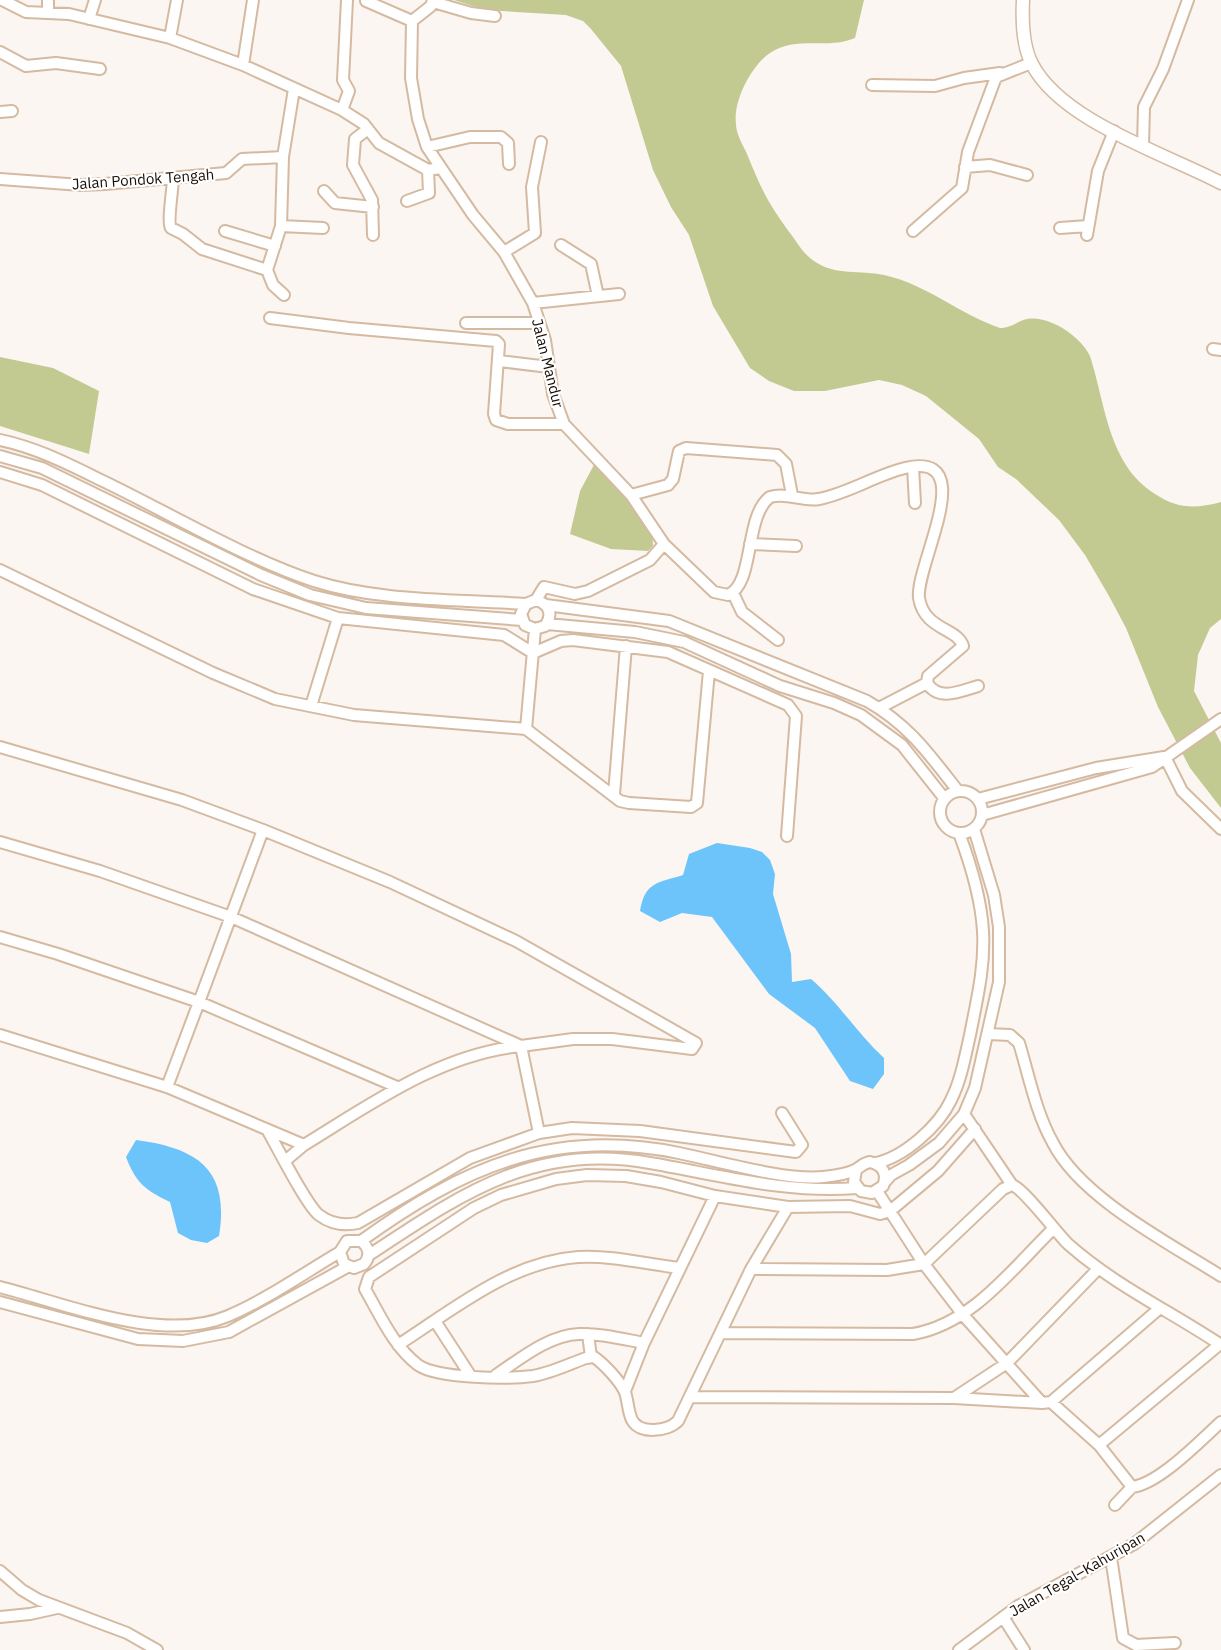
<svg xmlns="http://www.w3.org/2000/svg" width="1221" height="1650" viewBox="0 0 1221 1650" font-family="'IBM Plex Sans',sans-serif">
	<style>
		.green { fill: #c2ca92 }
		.water { fill: #6dc4fb }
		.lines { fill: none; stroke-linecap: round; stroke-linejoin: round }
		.minor-casing { stroke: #d5baa2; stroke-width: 14 }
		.major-casing { stroke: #d5baa2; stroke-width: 15 }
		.minor { stroke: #fff; stroke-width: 10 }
		.major { stroke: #fff; stroke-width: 12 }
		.labels { text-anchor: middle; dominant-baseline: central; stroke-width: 4.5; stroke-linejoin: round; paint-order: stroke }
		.street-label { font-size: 15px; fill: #180e06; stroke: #fff }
	</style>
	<rect width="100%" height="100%" fill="#fbf6f1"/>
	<path class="green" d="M 454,0 L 864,0 L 855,38 C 828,50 796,35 770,53 C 751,66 733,101 736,124 C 736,134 743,145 747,154 C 762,191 769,205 793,237 C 799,246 805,255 814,261 C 835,276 861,270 884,275 C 926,284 961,315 1000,328 C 1011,328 1018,321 1027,319 C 1050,315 1081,337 1090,356 C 1106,406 1108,464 1155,494 C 1178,509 1195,509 1221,502 L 1221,619 L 1210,628 L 1198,655 L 1194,691 L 1221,743 L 1221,808 L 1190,768 L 1158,707 L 1126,628 L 1109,596 L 1085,555 L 1059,520 L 1016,479 L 998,467 L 979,439 L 926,396 L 902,385 L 879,380 L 825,391 L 794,391 L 769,381 L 750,368 L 713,306 L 689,235 L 671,207 L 653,170 L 621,66 L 591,29 L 583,21 L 566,15 L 485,10 Z
		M 0,357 L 53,368 L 99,391 L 89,454 L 0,426 Z
		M 596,461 C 616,484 654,514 653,546 L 648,551 L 611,549 L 570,534 L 580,491 Z"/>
	<path class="water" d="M 717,843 L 750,848 L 762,852 L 770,860 L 775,874 L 773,894 L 791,954 L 792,982 L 811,979 C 839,1003 857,1033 884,1058 L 884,1074 L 873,1089 L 850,1081 L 815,1028 L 769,994 L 712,917 L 682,913 L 660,922 L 640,911 C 645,882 657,883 683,875 L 689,854 Z
		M 136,1140 C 197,1148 230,1169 219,1236 L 207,1243 L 191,1240 L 178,1233 L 170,1202 C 145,1190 136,1183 126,1157 Z"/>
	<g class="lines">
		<g class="minor-casing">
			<path id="minor" d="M 2,0 L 26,12 L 69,14 L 170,38 L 243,65 L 342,110 L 364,124 L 379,143 L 428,170 L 441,168
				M 433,0 L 431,6 L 412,21 L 411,78 L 418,119 L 427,147 L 473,215 L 504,252 L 533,303 L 545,340 L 553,394 L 564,424 L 631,495 L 664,544 L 650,560 L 588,591 L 575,594 L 544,587 L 536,600
				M 366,1 L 412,21
				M 433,2 L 471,13 L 495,16
				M 48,12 L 48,0
				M 89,19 L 95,0
				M 170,38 L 177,0
				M 0,52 L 26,66 L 56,63 L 100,69
				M 243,65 L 253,0
				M 872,85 L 935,86 L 964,78 L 1000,73
				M 342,110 L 349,91 L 343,80 L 347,0
				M 0,112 L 12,111
				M 368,129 L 355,139 L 353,165 L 372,200 L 373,235
				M 1143,145 L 1144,107 L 1163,69 L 1188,0
				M 427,147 L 470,137 L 501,137 L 508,143 L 509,164
				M 283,157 L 281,226 L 267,270 L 273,285 L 284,295
				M 965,167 L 990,165 L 1027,175
				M 173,178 C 173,188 167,222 171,228 L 183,234 L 202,249 L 267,270
				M 0,179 L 81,185 L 105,184 L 226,173 L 242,159 L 283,157 L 294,89
				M 324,191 L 335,203 L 373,207
				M 407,201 L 429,193 L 428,170
				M 281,226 L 323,228
				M 1060,228 L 1088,226
				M 225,231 L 275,246
				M 913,231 L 962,188 L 968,152 L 996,77 L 1031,63
				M 1087,235 L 1098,171 L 1114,131
				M 561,245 L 591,264 L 598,296
				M 504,252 L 535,233 L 532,187 L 541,142
				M 533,303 L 619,294
				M 270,318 L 349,328 L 496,341 L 499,344 L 494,414 L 496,420 L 508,424 L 564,424
				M 466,323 L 539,323
				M 1213,349 L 1221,350
				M 499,361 L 549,367
				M 0,440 C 38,448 70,465 105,482 C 171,514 245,558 314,581 C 380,602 457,599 526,604 L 536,600 C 550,604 553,615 545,626 L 535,629 L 525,625 L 521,614 L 526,604
				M 0,456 L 42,468 L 261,575 L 310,595 L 366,608 L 522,620
				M 913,467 L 915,503
				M 0,472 L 42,485 L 253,589 L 338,618 L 311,706
				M 631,495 L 668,485 L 673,479 L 679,451 L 686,448 L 777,455 L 786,464 L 792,495
				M 664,544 L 714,592 L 728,595 C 755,584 744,516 770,497 C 787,492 803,502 819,499 C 849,493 876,475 905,468 C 982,450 915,565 919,598 C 924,630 958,628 963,646 L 928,676 L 927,683 C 939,702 961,691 978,686
				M 750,544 L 796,546
				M 0,570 L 213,673 L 275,699 L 354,715 L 526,729 L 620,801 L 629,803 L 691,807 L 697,803 L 709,671
				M 733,593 L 742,612 L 778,640
				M 546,605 L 669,621 L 867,701 C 909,725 929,754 958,791
				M 338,618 L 504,635 L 533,653 L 561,641 L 573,640 L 668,652 L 788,705 L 796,716 L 787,836
				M 547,624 L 635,632 L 684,642 L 780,686 L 834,703 L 861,715 L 902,745 L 944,798
				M 879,708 L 927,683
				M 526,729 L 535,629
				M 0,747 L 182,800 L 263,830 L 390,882 L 516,941 L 696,1043 L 692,1049 L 612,1039 L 573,1039 L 521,1046 L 539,1133 L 470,1158 L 358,1223 C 344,1226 331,1224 319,1215 C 307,1206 277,1147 268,1131
				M 1165,757 L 1182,791 L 1221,829
				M940 812a21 21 0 1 1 42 0a21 21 0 1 1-42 0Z
				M 614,794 L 626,646
				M 978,799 L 1096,768 L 1164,757
				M 982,815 L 1152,767 L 1221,719
				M 0,842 L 100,871 L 231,917 L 521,1046 C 440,1054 371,1104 304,1145 L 167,1087 L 0,1035
				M 0,937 L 58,954 L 199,1002 L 263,830
				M 988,1034 L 1010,1035 L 1019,1043 C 1029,1076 1036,1113 1053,1143 C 1081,1198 1169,1243 1221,1276
				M 167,1087 L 199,1002 L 397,1087
				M 964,1114 L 1012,1185
				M 539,1133 L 572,1128 L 640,1131 L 796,1152 L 802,1145 L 782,1113
				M 285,1161 L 304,1145
				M 876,1163 C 904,1157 939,1126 951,1100 C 961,1080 965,1057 970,1035 C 977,999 985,967 983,931 C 981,897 971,865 959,833
				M 884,1183 L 891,1175 L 909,1165 L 939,1143 L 964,1114 L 975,1088 L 999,982 L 999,927 L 994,895 L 974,829
				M 877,1191 L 924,1264 L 964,1316 L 1042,1403 L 1051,1402 L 1099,1445 L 1132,1487 C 1159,1484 1201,1440 1221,1422
				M 788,1207 L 751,1269 L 678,1421 C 668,1431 640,1435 632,1420 C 628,1412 628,1401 625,1392 C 620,1381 604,1364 594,1357 L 586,1358 C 569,1364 551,1373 533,1376 C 509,1379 438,1379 418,1365 C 394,1347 380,1315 365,1289 L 369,1277 L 474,1208 L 501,1195 L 556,1179 L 587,1175 L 626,1176 L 661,1182 L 715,1196 L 788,1207 L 850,1206 L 880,1214 L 890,1211 L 938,1171 L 975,1129
				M 361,1241 C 462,1168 552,1127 679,1153 C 718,1161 786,1181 823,1177 C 832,1176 847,1174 855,1170 C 861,1167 863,1163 870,1162 C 883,1165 888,1174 883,1186 L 872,1193 L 861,1191 L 854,1182 L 856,1170
				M 369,1255 C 460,1195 534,1142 650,1163 C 720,1175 786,1194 857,1188
				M 751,1269 L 887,1270 L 924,1264 L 1003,1189 L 1012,1185 C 1023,1188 1056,1232 1068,1244 C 1114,1285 1170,1311 1221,1345
				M 0,1287 C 67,1304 162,1344 228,1316 C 266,1300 304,1273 340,1252 L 347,1241 L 361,1241 C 369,1247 371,1256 364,1264 L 354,1268 L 344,1264 L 340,1252
				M 0,1302 L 138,1339 L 183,1341 L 229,1332 L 347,1267
				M 435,1321 L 470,1375
				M 721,1333 L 913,1334 C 972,1324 1012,1269 1053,1229
				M 588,1334 L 591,1357
				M 398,1345 C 454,1309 510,1262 578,1257 C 611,1255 646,1264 679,1268
				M 496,1375 C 520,1359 549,1335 579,1334 C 600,1333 623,1339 644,1343
				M 625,1391 L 644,1343 L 715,1196
				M 691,1397 L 954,1398 L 1042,1403
				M 954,1398 L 1007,1363 L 1097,1270
				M 1051,1402 L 1160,1308
				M 1099,1445 L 1220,1344
				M 1115,1505 L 1132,1487
				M 1111,1557 L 1123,1638 L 1136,1645 L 1175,1643
				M 0,1571 L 22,1590 L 39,1600 L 127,1633 L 157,1650
				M 0,1617 L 30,1614 L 57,1608
				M 1003,1617 L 1024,1650
				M 959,1650 L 1018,1606 L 1134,1544 L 1221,1475"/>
		</g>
		<g class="major-casing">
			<path id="major" d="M 1023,0 C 1022,20 1022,45 1032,64 C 1061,121 1166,154 1221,183"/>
		</g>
		<use href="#minor" class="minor"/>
		<use href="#major" class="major"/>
	</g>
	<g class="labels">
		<g class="street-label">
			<text transform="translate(143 179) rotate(-4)">Jalan Pondok Tengah</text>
			<text transform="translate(548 363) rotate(76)">Jalan Mandur</text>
			<text transform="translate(1077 1574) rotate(-30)">Jalan Tegal–Kahuripan</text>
		</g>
	</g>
</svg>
